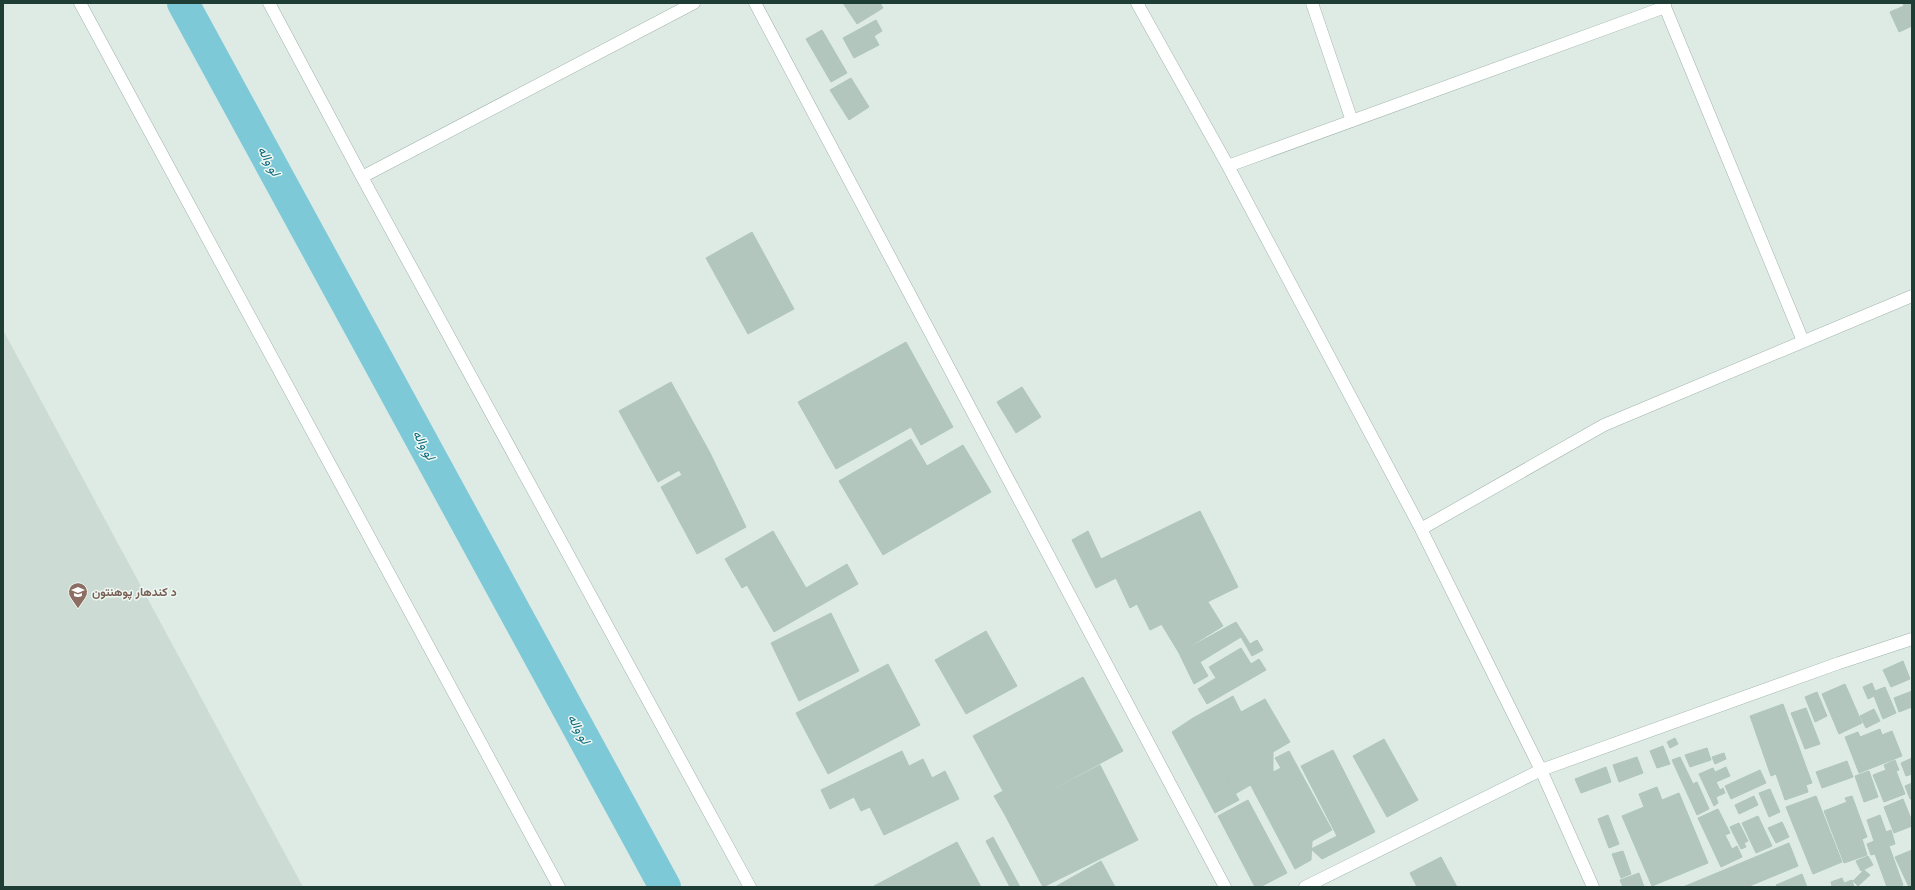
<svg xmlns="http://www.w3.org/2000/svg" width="1915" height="890" viewBox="0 0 1915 890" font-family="Karla,Vazirmatn,sans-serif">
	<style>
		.built { fill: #ccdbd4 }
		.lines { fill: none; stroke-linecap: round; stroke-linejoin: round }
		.canal { stroke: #7ec9d8; stroke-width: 32 }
		.building { fill: #b3c6be; stroke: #afc6bd }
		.minor-casing { stroke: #a0b3ad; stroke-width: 13 }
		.minor { stroke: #fff; stroke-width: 12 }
		.labels { text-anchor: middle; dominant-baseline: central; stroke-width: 3; stroke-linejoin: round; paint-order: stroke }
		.education-label { font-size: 12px; font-weight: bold; fill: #785e54; stroke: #eef8f3; text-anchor: start }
		.water-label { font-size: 13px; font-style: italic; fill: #116b7f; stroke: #eef8f3 }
	</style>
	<rect width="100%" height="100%" fill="#deebe5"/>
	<path class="built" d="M 3,330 L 303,887 L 3,887 Z"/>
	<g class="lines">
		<path class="canal" d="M 183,3 L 665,887"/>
	</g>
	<path class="building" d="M 843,3 L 880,3 L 883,8 L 857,24 Z
		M 1903,3 L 1912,3 L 1912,26 L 1899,32 L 1890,12 L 1904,6 Z
		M 876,20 L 882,31 L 874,36 L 879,45 L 854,58 L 843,38 Z
		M 822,30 L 847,73 L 831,82 L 806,39 Z
		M 851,78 L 869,107 L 849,120 L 830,90 Z
		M 752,232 L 794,309 L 748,334 L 706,258 Z
		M 906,342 L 953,427 L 921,445 L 911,427 L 836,469 L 798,402 Z
		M 671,382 L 710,453 L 658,482 L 619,411 Z
		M 1022,387 L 1041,417 L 1016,433 L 997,402 Z
		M 911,439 L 927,466 L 963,445 L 991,492 L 883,555 L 839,481 Z
		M 710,453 L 746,527 L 697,554 L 661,487 L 682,475 L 677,467 Z
		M 1200,511 L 1238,587 L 1150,630 L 1137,604 L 1130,608 L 1116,578 L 1096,588 L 1072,540 L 1088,531 L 1101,559 Z
		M 773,531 L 806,588 L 847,564 L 858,584 L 774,632 L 747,585 L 742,588 L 725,559 Z
		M 1206,599 L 1223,626 L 1179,653 L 1162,625 Z
		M 831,613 L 859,671 L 799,701 L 771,643 Z
		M 1236,622 L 1250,644 L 1257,640 L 1263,650 L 1252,656 L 1241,637 L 1200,662 L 1208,676 L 1194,684 L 1179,653 Z
		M 986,631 L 1017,686 L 966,714 L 935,660 Z
		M 1241,648 L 1251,664 L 1259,659 L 1266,670 L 1207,704 L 1198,689 L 1216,678 L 1209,667 Z
		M 1903,661 L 1910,679 L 1891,687 L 1883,670 Z
		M 888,664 L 920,725 L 828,774 L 796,713 Z
		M 1083,677 L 1123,751 L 1005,815 L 994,796 L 1003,791 L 973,736 Z
		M 1872,683 L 1875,691 L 1885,687 L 1896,713 L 1883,719 L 1874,696 L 1868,699 L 1863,687 Z
		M 1845,684 L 1862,723 L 1839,734 L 1822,694 Z
		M 1912,691 L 1912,707 L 1899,712 L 1894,698 Z
		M 1817,692 L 1827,716 L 1815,722 L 1805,697 Z
		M 1233,696 L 1241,712 L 1265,699 L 1290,742 L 1273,752 L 1273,772 L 1235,794 L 1193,718 Z
		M 1783,704 L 1812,783 L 1806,785 L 1808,792 L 1785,800 L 1776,774 L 1771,776 L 1750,716 Z
		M 1806,708 L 1820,744 L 1805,749 L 1791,713 Z
		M 1874,709 L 1880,721 L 1866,728 L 1860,716 Z
		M 1193,718 L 1239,800 L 1215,813 L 1172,732 Z
		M 1880,729 L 1882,735 L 1892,731 L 1902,756 L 1859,773 L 1845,737 L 1858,732 L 1860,737 Z
		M 1675,738 L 1678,744 L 1670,748 L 1667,742 Z
		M 1384,739 L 1418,800 L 1387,817 L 1353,756 Z
		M 1663,746 L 1670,764 L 1657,768 L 1650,751 Z
		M 1707,748 L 1711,760 L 1690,767 L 1685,755 Z
		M 1333,750 L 1375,832 L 1322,859 L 1311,849 L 1337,836 L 1301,766 Z
		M 902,751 L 909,766 L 923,759 L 932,778 L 945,771 L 959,799 L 884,835 L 870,807 L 861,811 L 854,797 L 830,809 L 821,790 Z
		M 1289,751 L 1332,830 L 1312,841 L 1311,860 L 1295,869 L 1250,784 L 1281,768 L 1275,758 Z
		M 1724,753 L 1726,759 L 1715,764 L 1712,757 Z
		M 1637,757 L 1643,773 L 1619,782 L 1613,765 Z
		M 1680,757 L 1693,784 L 1697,782 L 1709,809 L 1697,815 L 1672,760 Z
		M 1912,758 L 1912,774 L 1906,776 L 1901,763 Z
		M 1895,760 L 1899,770 L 1896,771 L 1905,794 L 1884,802 L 1873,775 L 1886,770 L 1884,765 Z
		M 1847,761 L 1853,777 L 1822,788 L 1816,772 Z
		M 1100,765 L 1138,840 L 1043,887 L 1005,815 Z
		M 1606,767 L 1611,782 L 1581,793 L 1575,779 Z
		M 1726,767 L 1730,776 L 1716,782 L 1720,790 L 1723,788 L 1725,793 L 1716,797 L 1718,803 L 1714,806 L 1699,774 L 1713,768 L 1715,772 Z
		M 1760,770 L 1766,783 L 1731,799 L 1725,786 Z
		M 1869,771 L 1878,797 L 1864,802 L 1855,776 Z
		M 1912,783 L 1912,799 L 1910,799 L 1905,786 Z
		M 1657,787 L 1662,800 L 1679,793 L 1708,863 L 1652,886 L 1622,816 L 1644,807 L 1639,794 Z
		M 1770,789 L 1780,812 L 1769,817 L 1759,793 Z
		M 1754,796 L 1758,805 L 1739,814 L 1735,805 Z
		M 1816,796 L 1842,862 L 1813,874 L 1786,807 Z
		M 1852,796 L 1867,837 L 1862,839 L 1867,855 L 1844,863 L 1824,811 L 1847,802 L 1845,798 Z
		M 1903,799 L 1912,821 L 1912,826 L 1894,833 L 1884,807 Z
		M 1248,800 L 1287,873 L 1260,887 L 1255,887 L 1218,816 Z
		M 1718,809 L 1730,833 L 1725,835 L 1732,849 L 1737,846 L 1742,857 L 1721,867 L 1698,818 Z
		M 1608,815 L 1619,844 L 1609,848 L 1598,819 Z
		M 1880,815 L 1886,832 L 1891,830 L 1895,844 L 1889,846 L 1903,885 L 1898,887 L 1887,887 L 1875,854 L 1871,855 L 1867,844 L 1874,841 L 1867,820 Z
		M 1758,816 L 1772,846 L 1756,853 L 1742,823 Z
		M 1782,822 L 1789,837 L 1776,843 L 1768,828 Z
		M 1739,823 L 1748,841 L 1744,843 L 1746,847 L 1741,849 L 1730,827 Z
		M 993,837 L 1020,887 L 1010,887 L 986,841 Z
		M 957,842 L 981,887 L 875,887 L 874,886 Z
		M 1789,843 L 1798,866 L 1747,887 L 1683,887 Z
		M 1912,850 L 1912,887 L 1909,887 L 1895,857 Z
		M 1623,851 L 1631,874 L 1621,878 L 1612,854 Z
		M 1868,856 L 1873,865 L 1861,871 L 1856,861 Z
		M 1441,857 L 1457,887 L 1417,887 L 1410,873 Z
		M 1101,861 L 1115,887 L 1055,887 Z
		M 1864,870 L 1870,875 L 1858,886 L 1853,881 Z
		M 1639,873 L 1644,887 L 1623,887 L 1620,880 Z
		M 1802,874 L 1807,887 L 1777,887 L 1776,885 Z
		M 1842,878 L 1844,883 L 1852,880 L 1854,887 L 1832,887 L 1831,882 Z"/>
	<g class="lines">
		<g class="minor-casing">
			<path id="minor" d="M 80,3 L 559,887
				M 269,3 L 362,177 L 750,887
				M 755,3 L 1225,887
				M 1137,3 L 1228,166 L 1421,529 L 1541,770 L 1593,887
				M 1312,3 L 1352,121
				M 1665,3 L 1665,7 L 1803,341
				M 1228,166 L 1665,7
				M 362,177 L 694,3
				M 1421,529 L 1604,425 L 1912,296
				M 1305,887 L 1541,770 L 1839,663 L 1912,639"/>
		</g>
		<use href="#minor" class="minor"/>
	</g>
	<defs>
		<g id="university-pin" transform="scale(1)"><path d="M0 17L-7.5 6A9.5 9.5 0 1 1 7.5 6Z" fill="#8d6e63" stroke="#eef8f3"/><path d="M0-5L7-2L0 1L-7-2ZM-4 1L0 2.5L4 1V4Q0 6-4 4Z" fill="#fff"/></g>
	</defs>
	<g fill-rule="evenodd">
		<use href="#university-pin" x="78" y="592"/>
	</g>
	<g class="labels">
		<g class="education-label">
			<text x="92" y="592">د کندهار پوهنتون</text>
		</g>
		<g class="water-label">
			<text transform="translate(269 161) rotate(61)">لو واله</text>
			<text transform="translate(424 445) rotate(61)">لو واله</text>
			<text transform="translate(579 729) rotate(61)">لو واله</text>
		</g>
	</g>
	<rect width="1915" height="890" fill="none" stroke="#1d3d35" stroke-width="8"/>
</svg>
